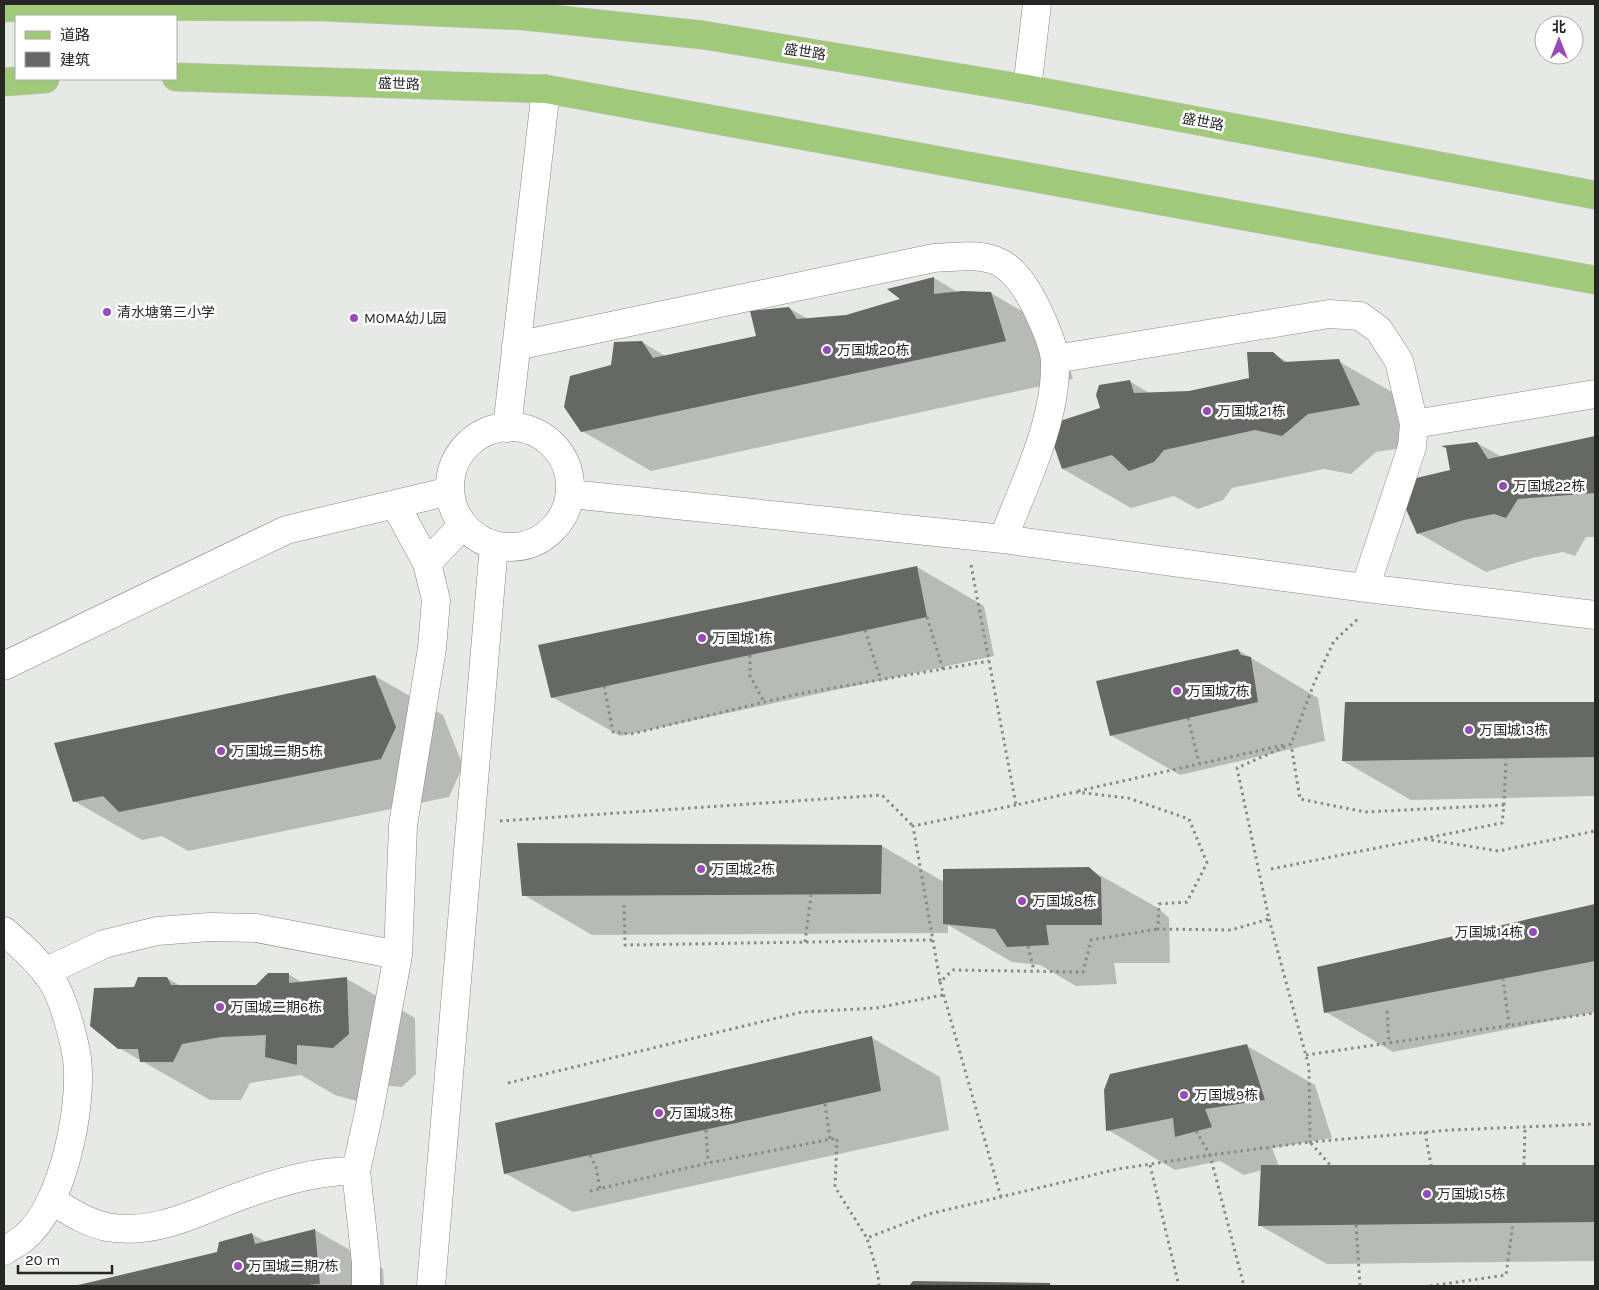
<svg xmlns="http://www.w3.org/2000/svg" width="1599" height="1290" viewBox="0 0 1599 1290" font-family="Karla,'Noto Sans SC',sans-serif">
	<style>
		.shadow { fill: #0003 }
		.building { fill: #666865 }
		.lines { fill: none; stroke-linecap: round; stroke-linejoin: round }
		.minor-casing { stroke: #868985; stroke-width: 29 }
		.major-casing { stroke: #c2c3c2; stroke-width: 29 }
		.path { stroke: #888a87; stroke-width: 3; stroke-dasharray: 2.5 4; stroke-linecap: butt }
		.minor { stroke: #fff; stroke-width: 28 }
		.major { stroke: #a0ca79; stroke-width: 28 }
		.poi-dot { fill: #984abb; stroke: #fff; stroke-width: 2 }
		.labels { text-anchor: middle; dominant-baseline: central; stroke-width: 5; stroke-linejoin: round; paint-order: stroke }
		.street-label { font-size: 14px; fill: #262725; stroke: #fff }
		.poi-label { font-size: 14px; fill: #262725; stroke: #fff; text-anchor: start }
	</style>
	<rect width="100%" height="100%" fill="#e7e9e6"/>
	<path class="shadow" d="M 934,278 L 959,293 L 991,293 L 1059,333 L 1073,379 L 651,471 L 582,431 L 612,366 L 642,342 L 667,357 L 758,337 L 789,308 L 808,319 L 846,317 L 903,299 Z
		M 1272,353 L 1289,363 L 1338,361 L 1406,400 L 1427,444 L 1376,452 L 1351,474 L 1324,469 L 1232,488 L 1223,500 L 1198,509 L 1174,496 L 1131,508 L 1063,469 L 1102,409 L 1129,381 L 1151,394 L 1189,393 L 1250,379 Z
		M 1595,437 L 1595,537 L 1586,537 L 1575,556 L 1563,552 L 1532,558 L 1486,572 L 1418,533 L 1451,471 L 1477,443 L 1502,457 Z
		M 917,567 L 984,606 L 994,656 L 620,736 L 552,697 Z
		M 1238,650 L 1318,698 L 1325,741 L 1180,775 L 1112,736 Z
		M 375,676 L 443,715 L 463,766 L 449,797 L 188,851 L 162,836 L 142,840 L 74,801 Z
		M 1346,703 L 1595,703 L 1595,796 L 1411,800 L 1343,761 Z
		M 518,844 L 882,846 L 944,882 L 1089,869 L 1158,908 L 1169,918 L 1170,963 L 1114,963 L 1117,984 L 1076,986 L 1040,965 L 1012,962 L 948,925 L 948,933 L 592,935 L 524,895 Z
		M 1595,905 L 1595,1012 L 1393,1052 L 1326,1012 L 1318,968 Z
		M 288,974 L 303,983 L 347,979 L 415,1018 L 416,1074 L 402,1087 L 365,1084 L 364,1103 L 335,1095 L 301,1075 L 250,1083 L 241,1100 L 210,1100 L 119,1048 L 135,988 L 167,978 L 181,986 L 257,986 Z
		M 872,1038 L 940,1077 L 949,1130 L 573,1212 L 505,1173 Z
		M 1247,1046 L 1315,1085 L 1332,1138 L 1272,1148 L 1279,1166 L 1595,1166 L 1595,1261 L 1327,1264 L 1259,1225 L 1262,1170 L 1244,1175 L 1220,1161 L 1175,1170 L 1108,1130 Z
		M 315,1230 L 383,1269 L 384,1286 L 72,1286 L 218,1253 L 252,1234 L 266,1242 Z
		M 913,1282 L 1050,1284 L 1054,1286 L 911,1286 Z"/>
	<path class="building" d="M 934,277 L 934,294 L 962,291 L 991,292 L 1006,341 L 581,432 L 564,407 L 570,376 L 611,365 L 614,342 L 642,341 L 653,358 L 756,336 L 750,311 L 789,307 L 797,319 L 846,315 L 900,299 L 887,289 Z
		M 1247,352 L 1273,352 L 1284,362 L 1339,359 L 1360,405 L 1308,414 L 1282,436 L 1255,430 L 1164,450 L 1154,462 L 1129,471 L 1112,455 L 1062,469 L 1054,446 L 1060,421 L 1100,408 L 1096,395 L 1099,385 L 1130,380 L 1134,393 L 1189,391 L 1249,378 Z
		M 1595,436 L 1595,493 L 1518,499 L 1506,518 L 1494,514 L 1464,520 L 1417,534 L 1402,500 L 1412,479 L 1450,470 L 1446,448 L 1441,446 L 1477,442 L 1488,459 Z
		M 917,566 L 927,617 L 551,698 L 538,645 Z
		M 1238,649 L 1241,655 L 1251,657 L 1258,702 L 1110,736 L 1096,681 Z
		M 375,675 L 396,727 L 381,759 L 119,812 L 103,796 L 73,802 L 54,743 Z
		M 1345,702 L 1595,702 L 1595,757 L 1342,761 Z
		M 517,843 L 882,845 L 881,894 L 522,896 Z
		M 1089,867 L 1101,878 L 1102,925 L 1046,925 L 1049,945 L 1007,947 L 995,929 L 943,924 L 943,869 Z
		M 1595,904 L 1595,961 L 1324,1013 L 1317,967 Z
		M 268,973 L 289,973 L 289,983 L 347,977 L 349,1034 L 333,1048 L 297,1045 L 297,1065 L 265,1057 L 266,1035 L 221,1037 L 182,1044 L 173,1062 L 140,1062 L 138,1049 L 118,1049 L 90,1026 L 94,988 L 134,987 L 138,977 L 167,977 L 171,985 L 256,985 Z
		M 872,1036 L 881,1091 L 504,1174 L 495,1123 Z
		M 1247,1044 L 1265,1100 L 1205,1109 L 1212,1127 L 1175,1137 L 1173,1118 L 1106,1131 L 1104,1090 L 1110,1074 Z
		M 1261,1165 L 1595,1165 L 1595,1222 L 1258,1226 Z
		M 315,1229 L 320,1284 L 296,1286 L 75,1286 L 217,1252 L 219,1242 L 252,1233 L 255,1244 Z
		M 913,1281 L 1050,1283 L 1050,1286 L 909,1286 Z"/>
	<g class="lines">
		<g class="minor-casing">
			<path id="minor" d="M 1027,89 L 1037,4
				M 516,346 L 934,258 C 987,254 1007,252 1034,303 C 1041,317 1054,345 1055,361 C 1057,420 1024,485 1003,539
				M 1055,359 L 1329,314 L 1360,316 L 1379,330 L 1399,361 L 1414,424 L 1412,447 L 1365,588
				M 1414,424 L 1595,394
				M450 487a60 60 0 1 1 120 0a60 60 0 1 1-120 0Z
				M 507,428 L 546,89
				M 570,494 L 1003,539 L 1365,588 L 1595,615
				M 427,563 L 463,525
				M 4,666 L 286,530 L 450,491
				M 4,931 C 21,945 38,961 51,979 C 63,997 74,1038 77,1059 C 83,1106 63,1204 26,1236 C 20,1242 11,1246 4,1251
				M 45,972 L 104,944 L 157,931 L 210,927 L 256,928 L 398,955
				M 52,1201 C 69,1211 87,1223 107,1227 C 160,1236 201,1209 249,1193 C 283,1181 320,1170 356,1171
				M 366,1286 L 366,1263 L 356,1171 L 369,1112 L 398,955 L 403,825 L 432,648 L 436,600 L 427,563 L 395,504
				M 431,1286 L 494,545"/>
		</g>
		<g class="major-casing">
			<path id="major" d="M 4,8 L 30,6 L 323,7 L 524,16 L 703,35 L 1027,89 L 1595,195
				M 176,77 L 546,89 L 1595,280
				M 4,82 L 45,79"/>
		</g>
		<path class="path" d="M 971,565 L 1016,805 L 1075,792 L 1128,798 L 1189,819 L 1207,863 L 1187,902 L 1159,904 L 1158,929 L 1231,930 L 1269,919 L 1237,768 L 1291,744 L 1315,681 L 1334,641 L 1360,617
			M 927,617 L 943,670
			M 865,630 L 881,681
			M 750,655 L 750,676 L 764,702
			M 604,686 L 613,732 L 631,734 L 798,694 L 989,661
			M 1188,718 L 1199,763
			M 1078,791 L 1284,745
			M 1504,805 L 1506,759
			M 500,821 L 882,795 L 913,826
			M 1425,839 L 1498,851 L 1595,831
			M 1271,869 L 1502,823 L 1504,805 L 1365,812 L 1300,799 L 1291,744
			M 624,905 L 625,945 L 933,940
			M 1269,919 L 1309,1067 L 1310,1142 L 1451,1130 L 1595,1124
			M 805,942 L 811,895
			M 1028,946 L 1034,971
			M 1503,978 L 1509,1025
			M 940,981 L 913,826 L 1016,805
			M 1387,1011 L 1389,1043
			M 1306,1055 L 1595,1013
			M 508,1083 L 802,1012 L 876,1008 L 943,995
			M 825,1104 L 830,1139
			M 706,1130 L 708,1163
			M 1196,1131 L 1210,1155 L 1310,1142 L 1330,1165
			M 1425,1132 L 1431,1165
			M 590,1155 L 596,1167 L 600,1189
			M 1150,1165 L 1179,1286
			M 1524,1165 L 1525,1127
			M 590,1191 L 708,1163 L 837,1138 L 835,1187 L 867,1238
			M 1001,1197 L 940,982 L 953,970 L 1083,972 L 1091,940 L 1158,929
			M 1356,1225 L 1360,1286
			M 879,1286 L 878,1274 L 867,1238 L 929,1214 L 1118,1169 L 1210,1155 L 1244,1286
			M 1430,1286 L 1506,1275 L 1513,1223"/>
		<use href="#minor" class="minor"/>
		<use href="#major" class="major"/>
	</g>
	<g class="poi-dot">
		<circle cx="107" cy="312" r="5"/>
		<circle cx="354" cy="318" r="5"/>
		<circle cx="827" cy="350" r="5"/>
		<circle cx="1207" cy="411" r="5"/>
		<circle cx="1503" cy="486" r="5"/>
		<circle cx="702" cy="638" r="5"/>
		<circle cx="1177" cy="691" r="5"/>
		<circle cx="1469" cy="730" r="5"/>
		<circle cx="221" cy="751" r="5"/>
		<circle cx="701" cy="869" r="5"/>
		<circle cx="1022" cy="901" r="5"/>
		<circle cx="1533" cy="932" r="5"/>
		<circle cx="220" cy="1007" r="5"/>
		<circle cx="1184" cy="1095" r="5"/>
		<circle cx="659" cy="1113" r="5"/>
		<circle cx="1427" cy="1194" r="5"/>
		<circle cx="238" cy="1266" r="5"/>
	</g>
	<g class="labels">
		<g class="street-label">
			<text transform="translate(805 52) rotate(9)">盛世路</text>
			<text transform="translate(399 84) rotate(2)">盛世路</text>
			<text transform="translate(1203 122) rotate(11)">盛世路</text>
		</g>
		<g class="poi-label">
			<text x="117" y="312">清水塘第三小学</text>
			<text x="364" y="318">MOMA幼儿园</text>
			<text x="837" y="350">万国城20栋</text>
			<text x="1217" y="411">万国城21栋</text>
			<text x="1513" y="486">万国城22栋</text>
			<text x="712" y="638">万国城1栋</text>
			<text x="1187" y="691">万国城7栋</text>
			<text x="1479" y="730">万国城13栋</text>
			<text x="231" y="751">万国城二期5栋</text>
			<text x="711" y="869">万国城2栋</text>
			<text x="1032" y="901">万国城8栋</text>
			<text x="1523" y="932" text-anchor="end">万国城14栋</text>
			<text x="230" y="1007">万国城二期6栋</text>
			<text x="1194" y="1095">万国城9栋</text>
			<text x="669" y="1113">万国城3栋</text>
			<text x="1437" y="1194">万国城15栋</text>
			<text x="248" y="1266">万国城二期7栋</text>
		</g>
	</g>
	<rect width="1599" height="1290" fill="none" stroke="#262725" stroke-width="10"/>
	<rect x="15" y="15" width="162" height="65" fill="#ffffff" stroke="#a8a9a8"/>
	<rect x="25" y="31" width="25" height="8" fill="#a0ca79" stroke="#a8a9a8"/>
	<text x="60" y="40" font-size="15" fill="#262725">道路</text>
	<rect x="25" y="52" width="25" height="15" fill="#666865" stroke="#a8a9a8"/>
	<text x="60" y="65" font-size="15" fill="#262725">建筑</text>
	<g transform="translate(1559 40)"><circle r="24" fill="#ffffff" stroke="#a8a9a8"/>
	<path d="M0-4L9 19L0 12L-9 19Z" fill="#984abb"/>
	<text y="-8" font-size="14" font-weight="bold" text-anchor="middle" fill="#262725">北</text>
	</g>
	<path d="M18 1265v8h94v-8" fill="none" stroke="#262725" stroke-width="2.5"/>
	<text x="25" y="1265" font-size="15" fill="#262725" stroke="#ffffff" stroke-width="4" paint-order="stroke">20 m</text>
</svg>
